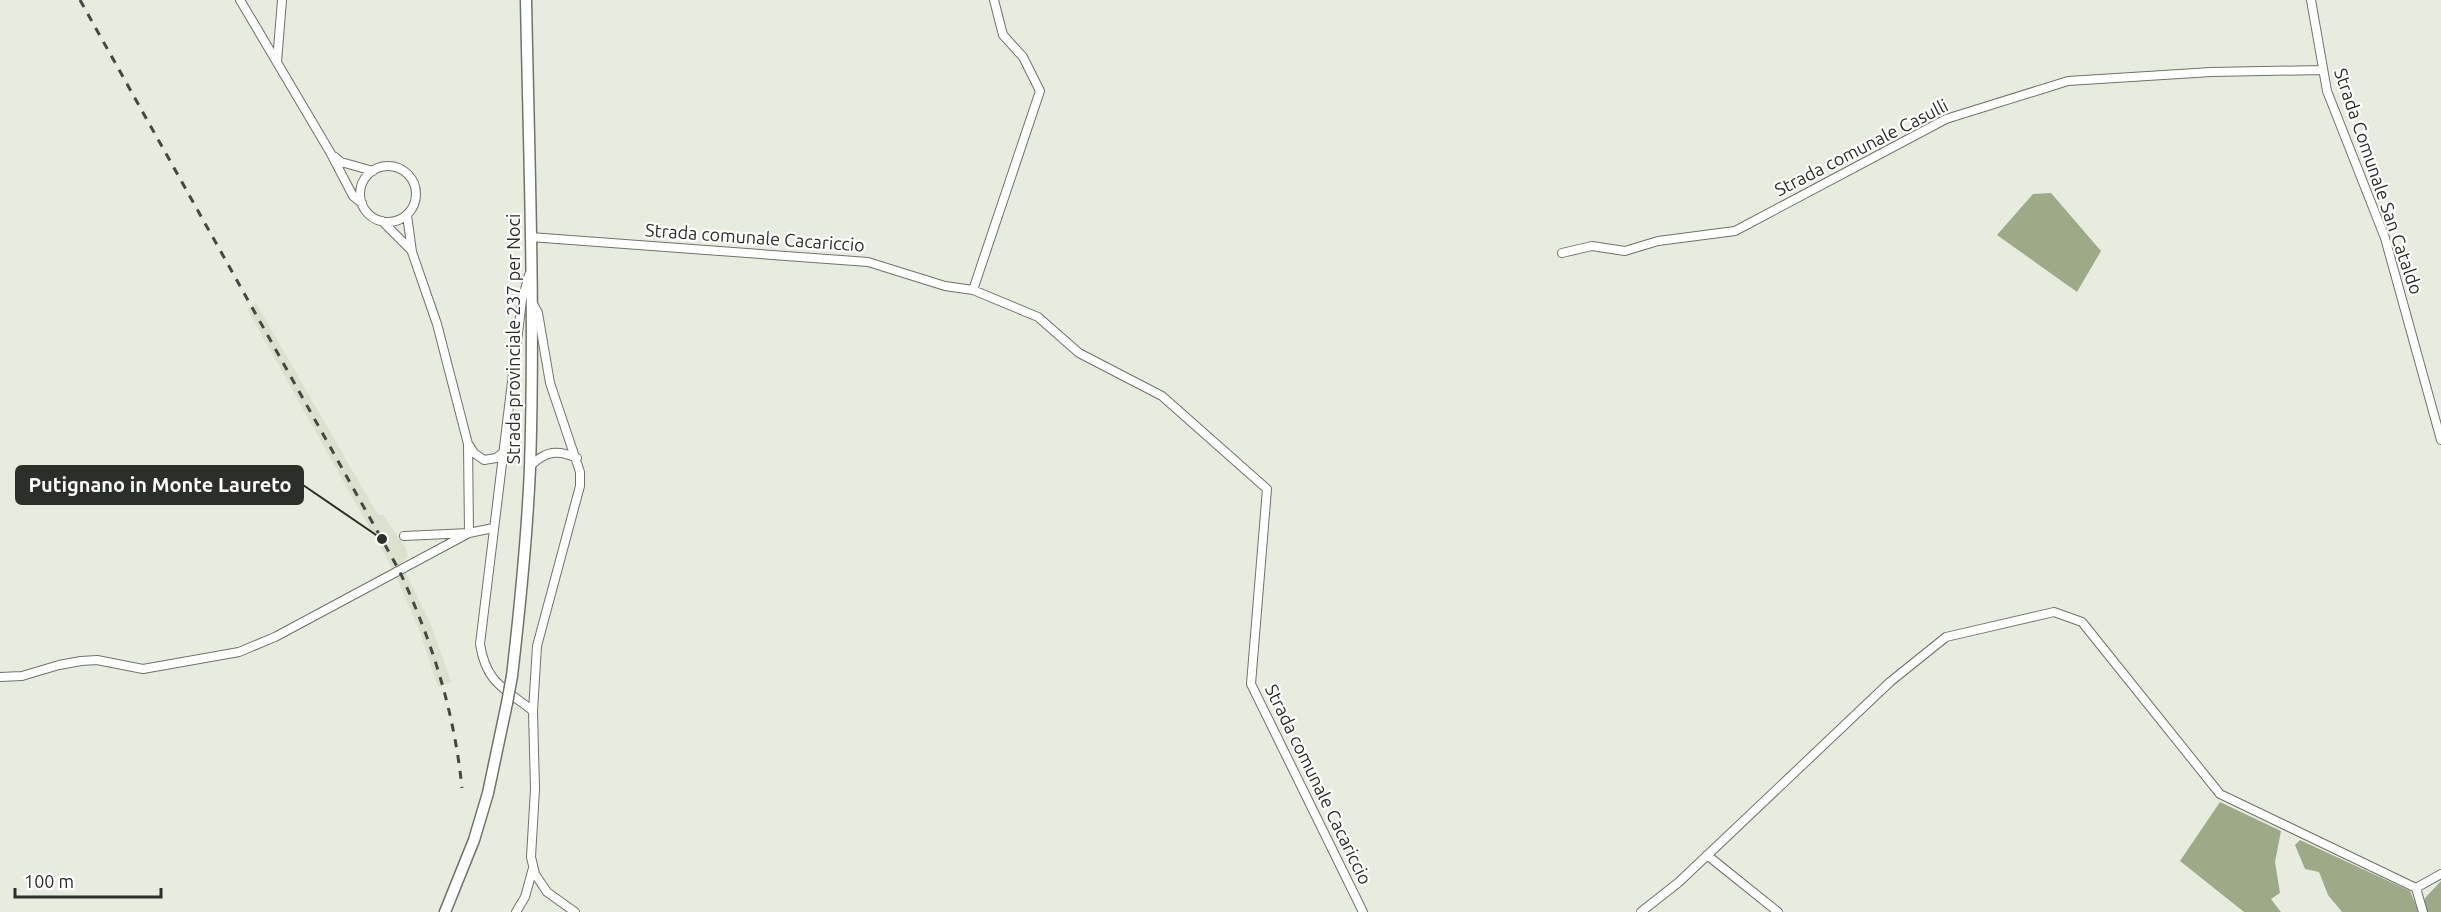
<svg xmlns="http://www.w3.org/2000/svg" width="2441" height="912" viewBox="0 0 2441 912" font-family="Ubuntu,sans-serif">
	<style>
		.built { fill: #dae1ce }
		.forest { fill: #9eaa87 }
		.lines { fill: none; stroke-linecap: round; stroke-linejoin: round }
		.minor-casing { stroke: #6f7468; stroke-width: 10 }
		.secondary-casing { stroke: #6f7468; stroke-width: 13 }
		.minor { stroke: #fff; stroke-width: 8 }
		.secondary { stroke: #fff; stroke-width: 10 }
		.rail { stroke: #454842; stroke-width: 3; stroke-dasharray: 8 8; stroke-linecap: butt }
		.secondary-bridge-casing { stroke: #6f7468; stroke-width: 13; stroke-linecap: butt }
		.secondary-bridge { stroke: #fff; stroke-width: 10 }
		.labels { text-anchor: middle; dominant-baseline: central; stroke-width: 4.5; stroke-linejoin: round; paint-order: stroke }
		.street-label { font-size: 18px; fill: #2c2e29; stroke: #fff }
		.leader { fill: none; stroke: #2c2e29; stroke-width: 2 }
		.callout-dot { fill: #2c2e29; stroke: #fff; stroke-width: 2 }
		.callout { fill: #2c2e29; stroke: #2c2e29; stroke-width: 2 }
		.callout-label { font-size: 20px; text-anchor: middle; font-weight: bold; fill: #fff }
	</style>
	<rect width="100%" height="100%" fill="#e7ecdf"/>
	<path class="built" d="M 256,303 L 378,515 L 383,515 L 406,548 L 408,557 L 401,563 L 431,625 L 451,682 L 438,687 L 420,632 L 393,570 L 247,309 Z"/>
	<path class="forest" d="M 2051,193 L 2101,251 L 2077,292 L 1997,235 L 2033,194 Z
		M 2220,802 L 2281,831 L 2275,862 L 2280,893 L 2271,899 L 2281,912 L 2244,912 L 2180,861 Z
		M 2300,840 L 2410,891 L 2419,912 L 2342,912 L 2328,895 L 2319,872 L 2305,869 L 2295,845 Z
		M 2441,881 L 2441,912 L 2425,912 L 2425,898 Z"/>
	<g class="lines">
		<g class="minor-casing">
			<path id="minor" d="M 240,0 L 330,152 L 353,196 L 362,203
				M 2311,0 L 2327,91 L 2385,238 L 2441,440
				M 277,62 L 282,0
				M 335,157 L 341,162 L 373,171
				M360 194a28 28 0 1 1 56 0a28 28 0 1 1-56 0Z
				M 382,221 L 412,251
				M 530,237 L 868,262 L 945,286 L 973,290 L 1038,317 L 1079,353 L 1162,396 L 1267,489 L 1251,684 L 1363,912
				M 1562,253 L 1592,246 L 1625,251 L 1658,241 L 1735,231 L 1946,119 L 2068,81 L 2211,72 L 2322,70
				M 529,275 L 522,300 L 480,644 C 486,683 504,688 533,711
				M 973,290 L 1040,91 L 1023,57 L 1003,35 L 994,0
				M 532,302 L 538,313 L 550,383 L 580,472 L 580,486 L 537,646 L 533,711 L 535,789 L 531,857 L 535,874 L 547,892 L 575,912
				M 469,445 L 474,453 L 484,460 L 496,458 L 504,452
				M 530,466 C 546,451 557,449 577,458
				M 404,536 L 469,533 L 468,444 L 437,324 L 412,252 L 407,215
				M 0,677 L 22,676 L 59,665 L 81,661 L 97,660 L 143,669 L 239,652 L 275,637 L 469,533 L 493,528
				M 1707,855 L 1778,912
				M 2416,888 L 2423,912
				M 516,912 L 525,897 L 533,868
				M 1641,912 L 1679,882 L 1890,682 L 1946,637 L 2054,612 L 2082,622 L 2220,794 L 2416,888 L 2441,874"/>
		</g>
		<g class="secondary-casing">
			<path id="secondary" d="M 512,676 C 520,607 527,538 530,468 C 535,312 529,156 526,0
				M 445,912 L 474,840 L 488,793 L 507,703"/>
		</g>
		<use href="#minor" class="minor"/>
		<use href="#secondary" class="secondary"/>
		<path class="rail" d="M 80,0 L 399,570 C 432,641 454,710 462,788"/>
		<g class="secondary-bridge-casing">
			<path id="secondary-bridge" d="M 507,703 L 512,676"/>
		</g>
		<use href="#secondary-bridge" class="secondary-bridge"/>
	</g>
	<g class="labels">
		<g class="street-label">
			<text transform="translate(1861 147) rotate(-27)">Strada comunale Casulli</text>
			<text transform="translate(2379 181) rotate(71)">Strada Comunale San Cataldo</text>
			<text transform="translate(755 237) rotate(4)">Strada comunale Cacariccio</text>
			<text transform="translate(513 339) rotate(-90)">Strada provinciale 237 per Noci</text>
			<text transform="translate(1319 784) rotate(64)">Strada comunale Cacariccio</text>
		</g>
	</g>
	<path class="leader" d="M382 539L303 485"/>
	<circle class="callout-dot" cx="382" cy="539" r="6"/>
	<rect class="callout" x="16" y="466" width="287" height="38" rx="6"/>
	<g class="callout-label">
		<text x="160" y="492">Putignano in Monte Laureto</text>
	</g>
	<path d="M15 888v9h146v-9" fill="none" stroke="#2c2e29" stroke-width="3"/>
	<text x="24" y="888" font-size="18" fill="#2c2e29" stroke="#ffffff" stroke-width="4.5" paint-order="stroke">100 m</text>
</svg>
